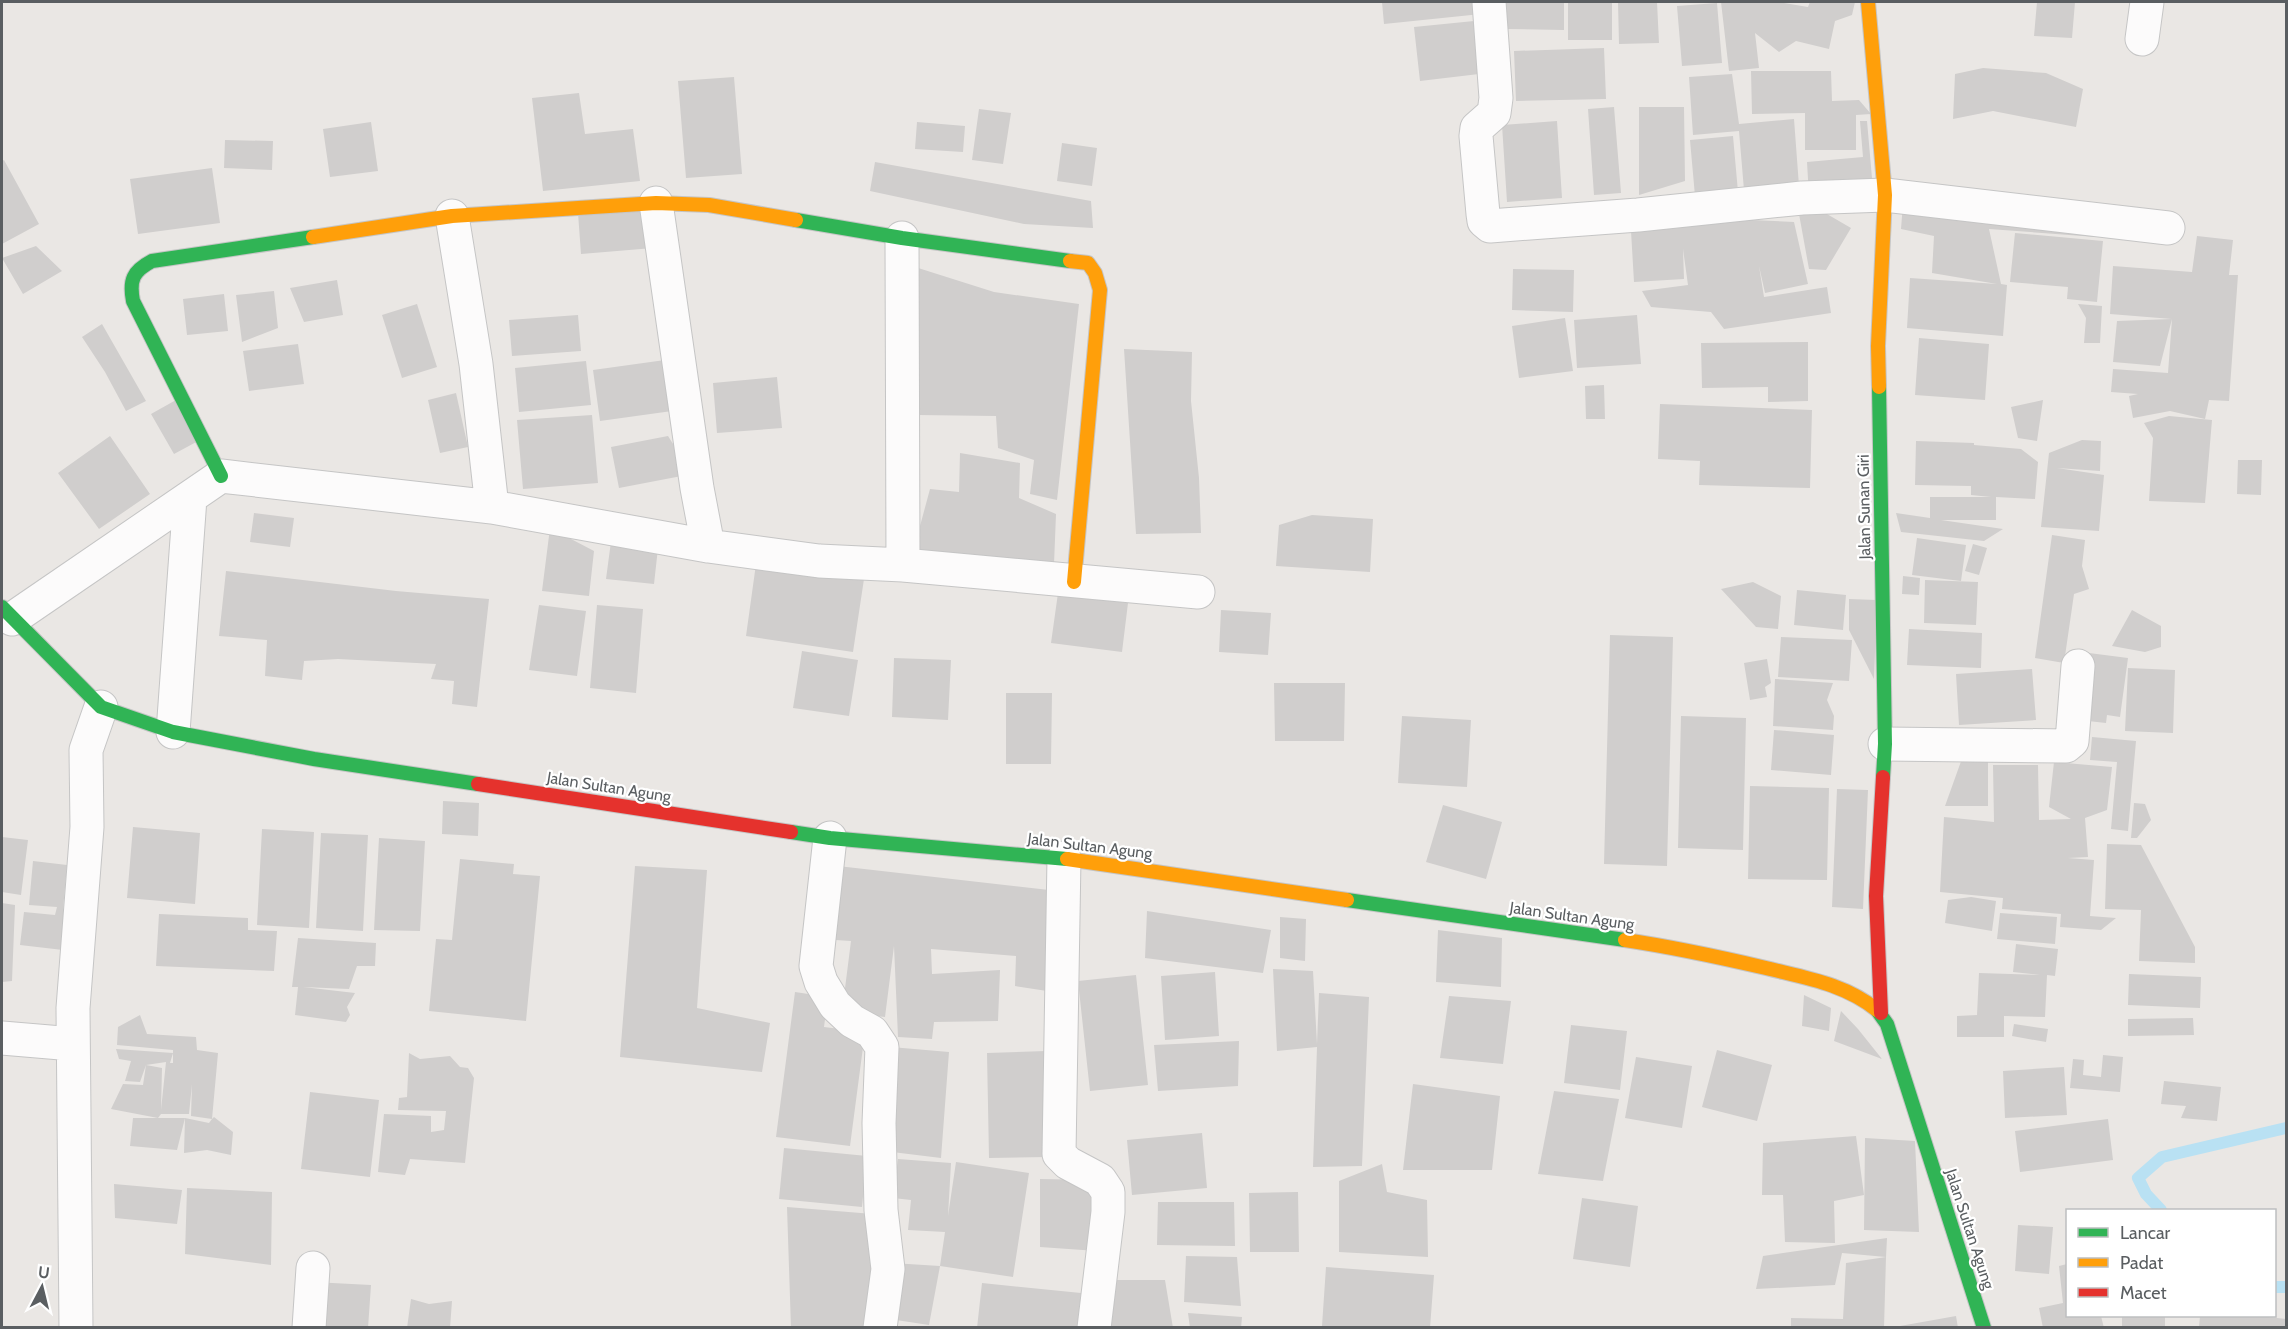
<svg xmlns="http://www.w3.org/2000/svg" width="2288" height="1329" viewBox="0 0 2288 1329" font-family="Cabin,sans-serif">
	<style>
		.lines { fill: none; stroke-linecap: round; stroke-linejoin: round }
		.stream { stroke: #b9e1f3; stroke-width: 12 }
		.building { fill: #d0cecd; fill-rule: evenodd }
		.street-casing { stroke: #c5c5c5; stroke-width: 35 }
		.fast-casing { stroke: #c5c5c5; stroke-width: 16 }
		.slow-casing { stroke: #c5c5c5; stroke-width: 16 }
		.jam-casing { stroke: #c5c5c5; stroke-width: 16 }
		.street { stroke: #fcfbfb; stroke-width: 33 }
		.fast { stroke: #30b455; stroke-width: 14 }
		.slow { stroke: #ff9f0a; stroke-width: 14 }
		.jam { stroke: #e5322d; stroke-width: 14 }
		.labels { text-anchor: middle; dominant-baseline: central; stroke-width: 4.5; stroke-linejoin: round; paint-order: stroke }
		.street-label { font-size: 16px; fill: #5a5e61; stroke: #fff }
	</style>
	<rect width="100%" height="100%" fill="#eae7e4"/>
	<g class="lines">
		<path class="stream" d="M 2161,1210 L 2146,1194 L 2138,1178 L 2162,1157 L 2286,1128
			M 2274,1287 L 2286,1287"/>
	</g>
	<path class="building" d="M 1382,2 L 1480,2 L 1481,14 L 1384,24 Z
		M 1506,2 L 1564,2 L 1564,30 L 1506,29 Z
		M 1568,2 L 1612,2 L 1612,40 L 1568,40 Z
		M 1618,2 L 1657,2 L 1659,43 L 1619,44 Z
		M 1721,2 L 1778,2 L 1808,7 L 1810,2 L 1855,2 L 1852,15 L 1835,21 L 1829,49 L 1796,41 L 1779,52 L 1755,33 L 1759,68 L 1729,71 Z
		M 2037,2 L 2075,2 L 2072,38 L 2034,36 Z
		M 1717,3 L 1722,63 L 1682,66 L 1677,6 Z
		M 1474,21 L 1479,74 L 1420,81 L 1414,27 Z
		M 1604,48 L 1606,99 L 1516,101 L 1514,51 Z
		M 1983,68 L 2046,73 L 2083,89 L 2076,127 L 1993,111 L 1953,119 L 1955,74 Z
		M 1751,71 L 1831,71 L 1832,101 L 1859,100 L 1871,114 L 1856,115 L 1856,150 L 1805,150 L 1805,113 L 1752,114 Z
		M 1732,74 L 1739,124 L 1794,119 L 1799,186 L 1744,190 L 1739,131 L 1693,135 L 1689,77 Z
		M 734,77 L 742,174 L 686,178 L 678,81 Z
		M 579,93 L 585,134 L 633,129 L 640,181 L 543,191 L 532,98 Z
		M 1614,107 L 1621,193 L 1594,195 L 1588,109 Z
		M 1639,107 L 1684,107 L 1685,181 L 1639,195 Z
		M 979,109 L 1011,113 L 1003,164 L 972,160 Z
		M 1557,121 L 1562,198 L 1507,202 L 1502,125 Z
		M 1860,121 L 1867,121 L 1872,178 L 1809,196 L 1807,162 L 1863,157 Z
		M 371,122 L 378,171 L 330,177 L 323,129 Z
		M 917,122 L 965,126 L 963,152 L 915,149 Z
		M 1733,136 L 1738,192 L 1695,196 L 1690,140 Z
		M 225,140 L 273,141 L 272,170 L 224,168 Z
		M 1062,143 L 1097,148 L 1092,186 L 1057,181 Z
		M 4,160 L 39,224 L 2,244 L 2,161 Z
		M 875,162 L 1091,201 L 1093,228 L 1024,224 L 870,191 Z
		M 212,168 L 220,223 L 138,234 L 130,179 Z
		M 1749,204 L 1752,220 L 1794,222 L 1808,284 L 1765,293 L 1759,266 L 1764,297 L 1827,287 L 1831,313 L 1724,329 L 1711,312 L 1651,307 L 1642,291 L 1688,285 L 1683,249 L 1684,279 L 1634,282 L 1631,231 L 1680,228 L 1677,215 Z
		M 1903,204 L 2108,229 L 2096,237 L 1989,229 L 2001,284 L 2007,285 L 2003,336 L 1907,328 L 1910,278 L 1997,284 L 1932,273 L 1934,236 L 1901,229 Z
		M 650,207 L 653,248 L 581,254 L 578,213 Z
		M 1820,210 L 1851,228 L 1826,270 L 1809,269 L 1799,214 Z
		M 2015,233 L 2103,241 L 2097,302 L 2067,299 L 2068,287 L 2010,282 Z
		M 2197,236 L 2233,240 L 2229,275 L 2238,275 L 2229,401 L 2209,400 L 2205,419 L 2170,411 L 2133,418 L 2129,396 L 2138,394 L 2111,392 L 2113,369 L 2168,373 L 2172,319 L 2160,366 L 2113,362 L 2117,321 L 2172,319 L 2110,314 L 2113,266 L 2192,272 Z
		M 36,246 L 62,271 L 23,294 L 2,258 Z
		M 915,267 L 994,292 L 1079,304 L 1057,500 L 1030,494 L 1034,460 L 998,448 L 996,416 L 917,415 Z
		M 1513,269 L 1574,270 L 1573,312 L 1512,310 Z
		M 337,280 L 343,315 L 304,322 L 290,288 Z
		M 274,291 L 278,328 L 242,342 L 236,295 Z
		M 224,294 L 228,331 L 187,335 L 183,299 Z
		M 417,304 L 437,367 L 402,378 L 382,315 Z
		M 2078,304 L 2102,306 L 2100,343 L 2084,343 L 2086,318 Z
		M 578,315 L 581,351 L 512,356 L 509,320 Z
		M 1637,315 L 1641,364 L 1577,368 L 1574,320 Z
		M 1565,318 L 1573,371 L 1519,378 L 1512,326 Z
		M 102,324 L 146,401 L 126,411 L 105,372 L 82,337 Z
		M 1919,338 L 1989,344 L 1985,400 L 1915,395 Z
		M 1808,342 L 1808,401 L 1768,402 L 1768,387 L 1702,388 L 1701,343 Z
		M 298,344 L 304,384 L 249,391 L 243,351 Z
		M 1124,349 L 1192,352 L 1191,401 L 1199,478 L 1201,533 L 1136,534 Z
		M 665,360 L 672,411 L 600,421 L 593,370 Z
		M 586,361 L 591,405 L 519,412 L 515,368 Z
		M 777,377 L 782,428 L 717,433 L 713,383 Z
		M 1604,385 L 1605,419 L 1586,419 L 1585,386 Z
		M 456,393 L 468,447 L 440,453 L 428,400 Z
		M 176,400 L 200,440 L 174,454 L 151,414 Z
		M 2043,400 L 2037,441 L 2018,438 L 2011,407 Z
		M 1660,404 L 1812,410 L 1810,488 L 1699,485 L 1700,461 L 1658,459 Z
		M 592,415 L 598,483 L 523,489 L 517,420 Z
		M 2169,416 L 2212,420 L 2205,503 L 2149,501 L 2153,438 L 2144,423 Z
		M 110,436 L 150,494 L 99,529 L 58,473 Z
		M 668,436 L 692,474 L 619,488 L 611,447 Z
		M 2082,440 L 2101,441 L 2100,471 L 2057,468 L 2104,475 L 2099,531 L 2041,527 L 2049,453 Z
		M 1916,441 L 1974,443 L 1974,445 L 2021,449 L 2038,462 L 2035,499 L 1996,497 L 1996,520 L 1941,520 L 2003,529 L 1984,541 L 1901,532 L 1896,513 L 1930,518 L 1930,497 L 1991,497 L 1971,495 L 1971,486 L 1915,485 Z
		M 960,453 L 1020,463 L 1019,498 L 1056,514 L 1054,564 L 913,552 L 930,489 L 959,492 Z
		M 2238,460 L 2262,460 L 2261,495 L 2237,494 Z
		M 254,513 L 294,518 L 290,547 L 250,542 Z
		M 1312,515 L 1373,519 L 1370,572 L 1276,566 L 1279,525 Z
		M 550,528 L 594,551 L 589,596 L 542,591 Z
		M 612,534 L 659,539 L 654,584 L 606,579 Z
		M 2052,535 L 2085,540 L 2082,566 L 2089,589 L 2074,594 L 2064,663 L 2035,658 Z
		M 1917,538 L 1966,545 L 1961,581 L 1912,575 Z
		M 1973,544 L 1987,548 L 1979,575 L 1965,571 Z
		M 756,564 L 864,579 L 853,652 L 746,636 Z
		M 226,571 L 396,591 L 489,599 L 477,707 L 452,704 L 454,681 L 431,679 L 436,664 L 338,659 L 304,661 L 302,680 L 265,676 L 267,640 L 219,636 Z
		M 1903,576 L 1920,578 L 1919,595 L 1902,594 Z
		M 1925,580 L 1978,582 L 1976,625 L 1924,623 Z
		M 1753,582 L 1781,596 L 1778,629 L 1756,627 L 1721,589 Z
		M 1797,590 L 1846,595 L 1843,630 L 1794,625 Z
		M 1058,593 L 1128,603 L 1122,652 L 1051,643 Z
		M 1849,599 L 1877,600 L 1874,679 L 1849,630 Z
		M 539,605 L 586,611 L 577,676 L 529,670 Z
		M 597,605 L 643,609 L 636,693 L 590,688 Z
		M 1221,610 L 1271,613 L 1268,655 L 1219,652 Z
		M 2132,610 L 2161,626 L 2161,647 L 2145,652 L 2112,646 Z
		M 1909,629 L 1982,633 L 1981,668 L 1907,665 Z
		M 1610,635 L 1673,637 L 1667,866 L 1604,864 Z
		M 1781,637 L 1852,640 L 1849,681 L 1778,677 Z
		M 802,651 L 858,660 L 849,716 L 793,708 Z
		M 2089,653 L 2128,658 L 2120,717 L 2107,715 L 2106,723 L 2079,720 Z
		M 894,658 L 951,660 L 948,720 L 892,717 Z
		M 1767,659 L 1771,683 L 1765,687 L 1767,697 L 1750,700 L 1744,663 Z
		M 2128,668 L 2175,670 L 2173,733 L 2125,731 Z
		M 2032,669 L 2036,720 L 1959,725 L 1956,674 Z
		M 1775,679 L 1833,683 L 1827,700 L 1834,716 L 1833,730 L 1773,726 Z
		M 1274,683 L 1345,683 L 1344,741 L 1275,741 Z
		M 1006,693 L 1052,693 L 1051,764 L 1006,764 Z
		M 1402,716 L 1471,720 L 1467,787 L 1398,783 Z
		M 1681,716 L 1746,718 L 1743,850 L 1678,848 Z
		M 1774,730 L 1834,735 L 1831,775 L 1771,770 Z
		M 2092,737 L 2136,741 L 2128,831 L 2111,829 L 2117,762 L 2090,760 Z
		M 1964,753 L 1988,753 L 1988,806 L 1945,806 Z
		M 2054,762 L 2112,767 L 2107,810 L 2085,818 L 2088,857 L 2068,858 L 2094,860 L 2090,916 L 2116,918 L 2101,930 L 2060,927 L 2061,914 L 2002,909 L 2003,898 L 1940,892 L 1944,817 L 1994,822 L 1993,765 L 2038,765 L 2039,820 L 2071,819 L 2049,807 Z
		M 1750,786 L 1829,788 L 1827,880 L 1748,879 Z
		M 1837,789 L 1868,790 L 1863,909 L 1832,907 Z
		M 443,801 L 479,803 L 478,836 L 442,834 Z
		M 2134,803 L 2145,804 L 2151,820 L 2137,838 L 2131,838 Z
		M 1443,805 L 1502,822 L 1486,879 L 1426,862 Z
		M 133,827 L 200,833 L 195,904 L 127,898 Z
		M 262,829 L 314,832 L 309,928 L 257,925 Z
		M 321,833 L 368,835 L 363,931 L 316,928 Z
		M 2,837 L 28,840 L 21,895 L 2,892 Z
		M 379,838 L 425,841 L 420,931 L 374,930 Z
		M 2107,844 L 2141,845 L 2195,947 L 2195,963 L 2139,961 L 2141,910 L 2105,909 Z
		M 460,859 L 514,864 L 513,874 L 540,876 L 526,1021 L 429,1011 L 436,939 L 452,940 Z
		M 33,861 L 67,865 L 63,909 L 67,910 L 63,950 L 20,945 L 24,912 L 55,915 L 57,907 L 29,905 Z
		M 829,865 L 1049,890 L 1060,993 L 1015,986 L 1016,956 L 931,949 L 932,974 L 1000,970 L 998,1021 L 934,1022 L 932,1039 L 898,1037 L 894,946 L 885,1017 L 842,1012 L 851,941 L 820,939 Z
		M 635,866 L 707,870 L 697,1008 L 770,1023 L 762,1072 L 620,1057 Z
		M 1971,897 L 1996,901 L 1992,931 L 1945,923 L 1948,900 Z
		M 2,903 L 15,905 L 12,981 L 2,982 Z
		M 1147,911 L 1271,930 L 1263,973 L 1145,958 Z
		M 2000,913 L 2057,917 L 2055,944 L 1997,939 Z
		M 159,914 L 248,918 L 248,930 L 277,931 L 274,971 L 156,966 Z
		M 1280,917 L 1306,919 L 1305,961 L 1280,958 Z
		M 1438,930 L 1502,938 L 1501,987 L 1436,982 Z
		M 298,938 L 376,943 L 375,966 L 357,966 L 349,989 L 303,987 L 355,993 L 347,1007 L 350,1015 L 346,1022 L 295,1015 L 298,987 L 292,987 Z
		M 2016,944 L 2058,949 L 2055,976 L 2047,975 L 2045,1017 L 2004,1016 L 2004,1037 L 1957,1037 L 1957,1016 L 1977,1015 L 1979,973 L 2040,975 L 2013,972 Z
		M 1273,969 L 1313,971 L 1317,1044 L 1319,993 L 1369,997 L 1362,1166 L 1313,1167 L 1317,1047 L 1277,1051 Z
		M 1215,972 L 1219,1036 L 1165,1040 L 1161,976 Z
		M 2129,974 L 2201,977 L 2200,1008 L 2128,1005 Z
		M 1136,975 L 1148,1085 L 1090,1091 L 1078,981 Z
		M 795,992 L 828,997 L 824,1027 L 865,1032 L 850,1146 L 776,1137 Z
		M 1804,995 L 1831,1008 L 1829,1031 L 1802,1026 Z
		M 1449,996 L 1511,1001 L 1503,1064 L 1440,1058 Z
		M 1841,1011 L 1858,1029 L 1882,1059 L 1834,1041 Z
		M 140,1015 L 147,1034 L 196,1037 L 197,1050 L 218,1053 L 212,1119 L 214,1117 L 233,1132 L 231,1155 L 207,1150 L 184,1153 L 185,1118 L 177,1150 L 130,1146 L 133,1118 L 185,1118 L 209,1123 L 212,1119 L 191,1116 L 192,1084 L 189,1114 L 161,1114 L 158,1118 L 111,1109 L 123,1084 L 143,1085 L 146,1065 L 140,1082 L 125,1081 L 131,1061 L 119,1059 L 116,1049 L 173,1053 L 170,1063 L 173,1063 L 173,1050 L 117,1045 L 118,1027 ZM 166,1062 L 161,1110 L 162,1068 L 146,1065 Z
		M 2193,1018 L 2194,1035 L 2128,1036 L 2128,1019 Z
		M 2014,1024 L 2048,1029 L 2046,1042 L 2012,1036 Z
		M 1571,1025 L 1627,1031 L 1620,1090 L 1564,1083 Z
		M 1239,1041 L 1238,1086 L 1158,1091 L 1154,1045 Z
		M 891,1047 L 949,1052 L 941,1158 L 884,1151 Z
		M 1717,1050 L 1772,1065 L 1757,1121 L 1702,1107 Z
		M 1046,1051 L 1048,1157 L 989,1158 L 987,1053 Z
		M 409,1053 L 420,1059 L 450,1056 L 460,1067 L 468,1068 L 474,1078 L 465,1163 L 410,1159 L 405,1175 L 378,1172 L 384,1114 L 431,1116 L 431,1132 L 444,1130 L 446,1111 L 398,1110 L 399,1098 L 407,1097 Z
		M 2103,1055 L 2123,1057 L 2120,1092 L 2070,1088 L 2073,1059 L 2084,1060 L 2083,1075 L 2101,1077 Z
		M 1636,1057 L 1692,1066 L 1682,1128 L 1625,1118 Z
		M 2064,1067 L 2067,1115 L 2005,1118 L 2003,1071 Z
		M 2164,1081 L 2221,1087 L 2217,1121 L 2181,1118 L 2186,1106 L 2161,1104 Z
		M 1413,1084 L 1500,1096 L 1492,1170 L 1403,1170 Z
		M 1554,1091 L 1619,1099 L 1603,1181 L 1538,1174 Z
		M 310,1092 L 379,1100 L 370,1177 L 301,1169 Z
		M 2108,1119 L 2113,1160 L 2020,1172 L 2015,1131 Z
		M 1202,1133 L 1207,1188 L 1132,1195 L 1127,1140 Z
		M 1856,1136 L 1864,1195 L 1834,1201 L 1835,1243 L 1785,1242 L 1783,1195 L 1762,1195 L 1763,1143 Z
		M 1865,1138 L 1915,1141 L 1919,1232 L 1864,1230 Z
		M 784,1148 L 867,1156 L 862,1207 L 779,1199 Z
		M 898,1159 L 951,1163 L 948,1216 L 956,1162 L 1029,1173 L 1013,1277 L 940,1266 L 945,1232 L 908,1230 L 911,1200 L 893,1198 Z
		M 1382,1164 L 1387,1192 L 1427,1200 L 1428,1257 L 1339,1252 L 1339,1181 Z
		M 1040,1179 L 1092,1180 L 1097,1251 L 1040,1247 Z
		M 114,1184 L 182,1190 L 177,1224 L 115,1218 Z
		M 187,1188 L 272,1192 L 271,1265 L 185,1254 Z
		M 1298,1192 L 1299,1252 L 1250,1252 L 1249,1193 Z
		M 1582,1198 L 1638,1206 L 1630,1267 L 1573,1259 Z
		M 1158,1202 L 1234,1202 L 1235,1246 L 1157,1245 Z
		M 787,1207 L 873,1214 L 878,1328 L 791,1328 Z
		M 2018,1225 L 2053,1227 L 2049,1274 L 2015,1271 Z
		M 1887,1238 L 1886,1257 L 1842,1253 L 1835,1285 L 1756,1289 L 1763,1256 Z
		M 1186,1256 L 1237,1257 L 1241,1306 L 1184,1302 Z
		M 1886,1257 L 1884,1328 L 1791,1328 L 1791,1318 L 1843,1319 L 1846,1263 Z
		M 892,1263 L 940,1266 L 929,1325 L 883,1318 Z
		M 2067,1264 L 2067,1316 L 2101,1316 L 2104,1328 L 2043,1328 L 2039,1308 L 2063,1303 L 2059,1266 Z
		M 1326,1267 L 1434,1275 L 1430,1328 L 1322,1326 Z
		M 1100,1280 L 1165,1280 L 1173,1328 L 1112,1328 Z
		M 313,1282 L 371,1285 L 368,1328 L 311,1328 Z
		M 982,1283 L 1081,1293 L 1077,1328 L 977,1328 Z
		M 411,1299 L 429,1304 L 452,1301 L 450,1328 L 407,1328 Z
		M 1188,1313 L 1242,1317 L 1241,1328 L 1190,1328 Z
		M 1956,1316 L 1958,1328 L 1900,1328 L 1900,1326 Z
		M 2122,1316 L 2165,1316 L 2165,1328 L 2122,1328 Z
		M 2200,1316 L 2259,1316 L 2286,1319 L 2286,1328 L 2199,1328 Z"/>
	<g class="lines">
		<g class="street-casing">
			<path id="street" d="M 1489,2 L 1496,98 L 1494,113 L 1477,128 L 1476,136 L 1483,214 L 1484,221 L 1490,226 L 1638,215 L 1802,198 L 1885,195 L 2168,228
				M 2142,39 L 2147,2
				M 656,203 L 697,488 L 708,546
				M 452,216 L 476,364 L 492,507
				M 902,238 L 903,565
				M 12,619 L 221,476 L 492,507 L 708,546 L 819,561 L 903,565 L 1198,592
				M 173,732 L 190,498
				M 1885,744 L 2066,746 L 2072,741 L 2078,666
				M 830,838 L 816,966 L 821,982 L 835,1005 L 852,1021 L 872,1032 L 882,1047 L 879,1123 L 881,1210 L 888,1269 L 880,1328
				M 1064,858 L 1059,1154 L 1068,1163 L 1100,1180 L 1108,1192 L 1108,1212 L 1094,1328
				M 2,1038 L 73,1044
				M 76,1328 L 73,1008 L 87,827 L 86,750 L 101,707
				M 309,1328 L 313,1268"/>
		</g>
		<g class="fast-casing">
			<path id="fast" d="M 796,220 L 902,238 L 1070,261
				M 1879,387 L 1885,744 L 1883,777
				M 221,476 L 133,301 C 129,280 133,271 152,261 L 313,237
				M 2,607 L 101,707 L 173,732 L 314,759 L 478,784
				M 791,832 L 830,838 L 1067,859
				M 1347,900 L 1625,940
				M 1877,1010 L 1887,1024 L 1984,1328"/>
		</g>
		<g class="slow-casing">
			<path id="slow" d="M 1868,2 L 1885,195 L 1878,346 L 1879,387
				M 313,237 L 452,216 L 656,203 L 709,205 L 796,220
				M 1070,261 L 1088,263 L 1095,273 L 1100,290 L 1074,582
				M 1067,859 L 1347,900
				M 1625,940 C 1672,947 1719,957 1766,968 C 1806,978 1845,984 1877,1010"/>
		</g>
		<g class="jam-casing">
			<path id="jam" d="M 478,784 L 791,832
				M 1881,1013 L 1876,896 L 1883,777"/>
		</g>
		<use href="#street" class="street"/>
		<use href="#fast" class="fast"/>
		<use href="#slow" class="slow"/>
		<use href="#jam" class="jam"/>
	</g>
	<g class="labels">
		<g class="street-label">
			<text transform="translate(1864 507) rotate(-91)">Jalan Sunan Giri</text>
			<text transform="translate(609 787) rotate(9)">Jalan Sultan Agung</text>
			<text transform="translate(1090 846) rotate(7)">Jalan Sultan Agung</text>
			<text transform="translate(1572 916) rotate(8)">Jalan Sultan Agung</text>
			<text transform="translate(1970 1229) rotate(72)">Jalan Sultan Agung</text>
		</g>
	</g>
	<rect width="2288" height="1329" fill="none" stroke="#5a5e61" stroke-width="6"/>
	<rect x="2066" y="1209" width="210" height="108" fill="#ffffff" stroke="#bdbfc0" stroke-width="1.5"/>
	<rect x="2078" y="1228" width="30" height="9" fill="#30b455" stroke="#bdbfc0" stroke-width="1.5"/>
	<text x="2120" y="1239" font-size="18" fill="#5a5e61">Lancar</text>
	<rect x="2078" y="1258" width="30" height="9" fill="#ff9f0a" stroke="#bdbfc0" stroke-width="1.5"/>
	<text x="2120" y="1269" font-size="18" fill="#5a5e61">Padat</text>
	<rect x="2078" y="1288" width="30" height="9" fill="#e5322d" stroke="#bdbfc0" stroke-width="1.5"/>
	<text x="2120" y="1299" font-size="18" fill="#5a5e61">Macet</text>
	<g transform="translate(42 1287) rotate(7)" stroke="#ffffff" stroke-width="4.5" paint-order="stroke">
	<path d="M0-4.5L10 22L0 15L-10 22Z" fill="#5a5e61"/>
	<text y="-9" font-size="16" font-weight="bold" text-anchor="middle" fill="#5a5e61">U</text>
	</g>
</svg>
